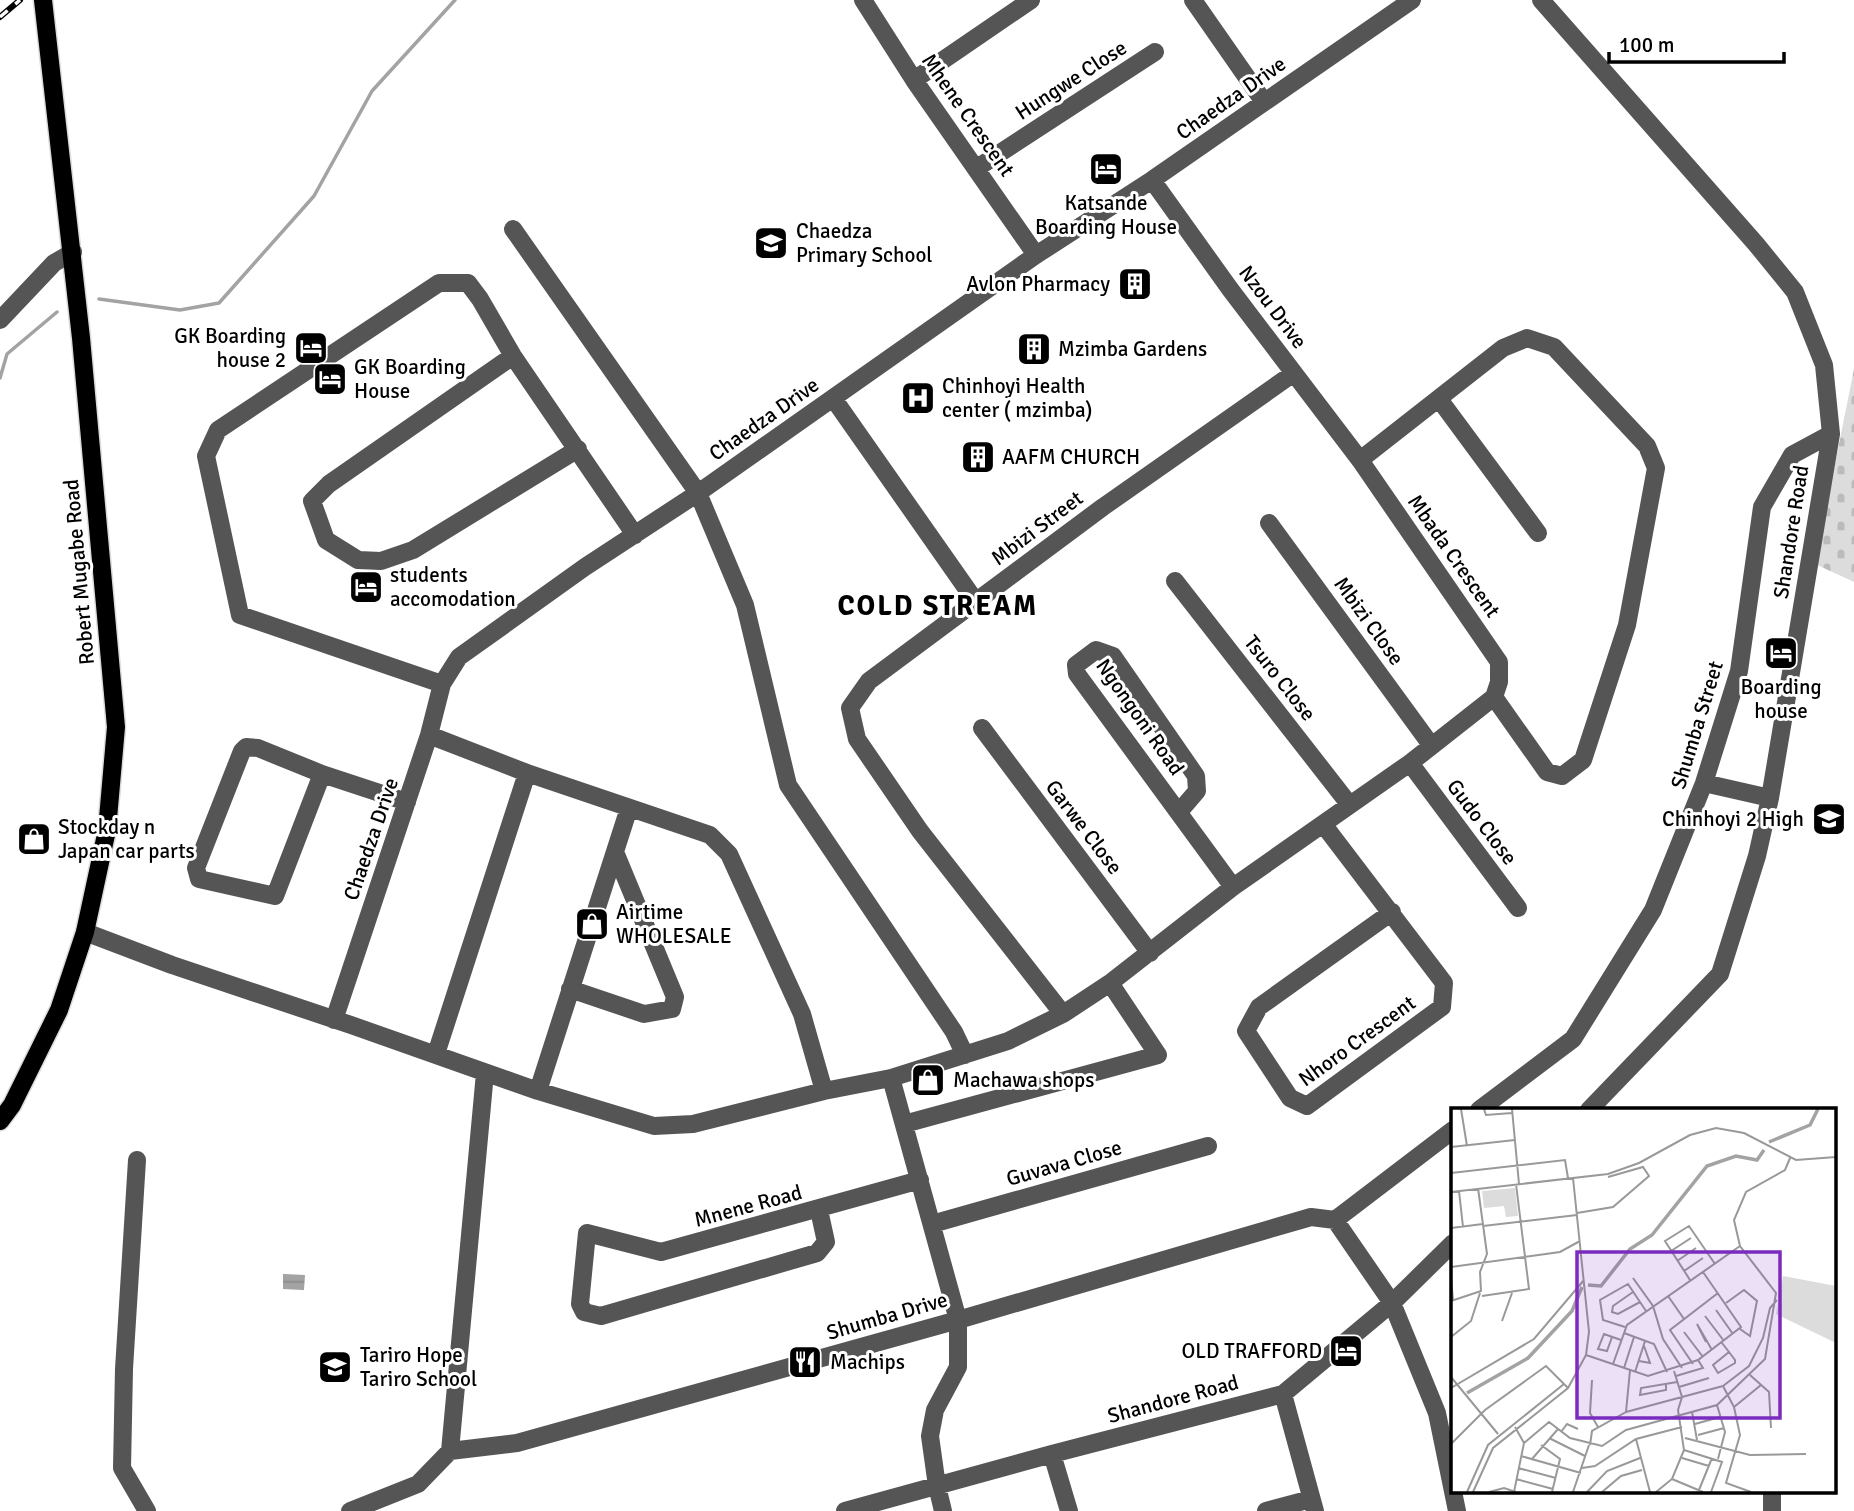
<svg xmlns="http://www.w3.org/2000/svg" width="1854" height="1511" viewBox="0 0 1854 1511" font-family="Signika,sans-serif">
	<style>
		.cemetery { fill: url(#cemetery-stones) }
		.water { fill: url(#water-rules) }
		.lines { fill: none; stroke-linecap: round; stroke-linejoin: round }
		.stream { stroke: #a3a3a3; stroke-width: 3.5 }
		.major-casing { stroke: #dbdbdb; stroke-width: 21 }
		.minor { stroke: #555; stroke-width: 18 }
		.major { stroke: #000; stroke-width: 18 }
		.rail-casing { stroke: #000; stroke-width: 6 }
		.rail { stroke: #fff; stroke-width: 3.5; stroke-dasharray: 10; stroke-linecap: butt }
		.labels { text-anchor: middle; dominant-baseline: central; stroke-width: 6; stroke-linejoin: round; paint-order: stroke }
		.street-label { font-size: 21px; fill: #000; stroke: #fff }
		.poi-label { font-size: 21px; fill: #000; stroke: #fff; text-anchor: start }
		.district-label { font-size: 28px; font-weight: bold; letter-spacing: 2px; fill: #000; stroke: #fff }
		.inset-river { fill: none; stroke: #a3a3a3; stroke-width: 3.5 }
		.inset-road { fill: none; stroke: #999; stroke-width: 2 }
		.view { fill: #7b2cbf; fill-opacity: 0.15; stroke: #7b2cbf; stroke-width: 3.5 }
		.inset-edge { fill: none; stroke: #000; stroke-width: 3.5 }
	</style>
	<defs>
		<pattern id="cemetery-stones" width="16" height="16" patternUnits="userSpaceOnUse" patternTransform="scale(1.75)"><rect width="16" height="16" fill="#dcdcdc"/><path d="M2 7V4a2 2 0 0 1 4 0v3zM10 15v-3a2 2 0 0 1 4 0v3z" fill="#bbb"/></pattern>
		<pattern id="water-rules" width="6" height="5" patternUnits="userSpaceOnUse" patternTransform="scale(1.75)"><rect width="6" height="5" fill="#a3a3a3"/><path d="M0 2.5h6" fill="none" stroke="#8b8b8b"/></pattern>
	</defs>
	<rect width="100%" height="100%" fill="#fff"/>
	<path class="cemetery" d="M 1854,369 L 1854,582 L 1815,564 Z"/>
	<path class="water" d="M 283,1274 L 305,1275 L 304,1290 L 283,1289 Z"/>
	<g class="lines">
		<path class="stream" d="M 99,299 L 180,310 L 219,303 L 314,196 L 372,91 L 455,0
			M 0,378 L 7,354 L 57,312"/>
		<g class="major-casing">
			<path id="major" d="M 0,1121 L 12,1105 L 59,1010 L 85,932 L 107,830 L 116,727 L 81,338 L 43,0"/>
		</g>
		<path class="minor" d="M 863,0 L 914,80 L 1036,255
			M 1193,0 L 1264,102
			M 1541,0 L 1756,244 L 1795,292 L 1824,365 L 1831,434 L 1770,798 L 1757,856 L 1720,974 L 1589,1110
			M 914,80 L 1031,0
			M 977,168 L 1155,52
			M 513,229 L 698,493 L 745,605 L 788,785 L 954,1032 L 965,1055
			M 0,320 L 54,263 L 73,252
			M 513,356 L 329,484 L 312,501 L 326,540 L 358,560 L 381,561 L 413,550 L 578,449
			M 833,398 L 976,602
			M 1439,399 L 1538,533
			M 1360,460 L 1503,348 L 1527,338 L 1554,347 L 1647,446 L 1656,468 L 1627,625 L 1583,760 L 1562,776 L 1547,772 L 1494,697
			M 1269,523 L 1431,745
			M 1175,581 L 1349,804
			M 442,684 L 240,615 L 206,456 L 218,430 L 439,283 L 468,283 L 480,299 L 513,356 L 635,535
			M 982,728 L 1150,953
			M 429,735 L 527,773 L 710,835 L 729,854 L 802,1014 L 824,1091
			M 1410,763 L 1518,908
			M 322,774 L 275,896 L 199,879 L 196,868 L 242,751 L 246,747 L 258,748 L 322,774 L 407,802
			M 1704,783 L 1770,798
			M 1179,812 L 1197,791 L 1196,776 L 1113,656 L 1096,650 L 1076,665 L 1077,674 L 1233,887
			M 1323,824 L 1444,983 L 1442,1007 L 1307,1106 L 1290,1098 L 1246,1031 L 1259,1007 L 1392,912
			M 85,932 L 172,965 L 351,1025 L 538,1091 L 654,1126 L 693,1124 L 824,1091 L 891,1078 L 1008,1041 L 1063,1014 L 1110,983 L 1233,887 L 1410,763 L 1494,697 L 1499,682 L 1499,662 L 1360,460 L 1230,289 L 1152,180
			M 570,989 L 644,1014 L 672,1009 L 675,997 L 615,852
			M 1063,1014 L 920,831 L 857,739 L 850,708 L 869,681 L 1103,507 L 1294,373
			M 334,1020 L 429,735 L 442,684 L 459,657 L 585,567 L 698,493 L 1036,255 L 1152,180 L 1412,0
			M 436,1054 L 527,773
			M 891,1078 L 958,1320 L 958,1367 L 935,1410 L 930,1436 L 937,1486 L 943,1511
			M 538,1091 L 629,808
			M 1479,1110 L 1573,1039 L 1653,910 L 1704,783 L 1739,671 L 1762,507 L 1792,455 L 1831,434
			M 904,1124 L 1158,1055 L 1110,983
			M 1453,1130 L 1335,1220 L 1392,1303 L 1437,1413 L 1457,1511
			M 137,1160 L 124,1369 L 122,1468 L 147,1511
			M 819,1210 L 826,1242 L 817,1253 L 601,1316 L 584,1312 L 580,1304 L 587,1233 L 661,1252 L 920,1180
			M 932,1224 L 1208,1146
			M 1283,1394 L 1315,1511
			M 450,1451 L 517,1443 L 958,1320 L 1311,1217 L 1335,1220
			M 1052,1454 L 1069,1511
			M 1772,1492 L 1772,1511
			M 350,1511 L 418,1484 L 450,1451 L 485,1073
			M 845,1511 L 1052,1454 L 1283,1394 L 1392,1303 L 1453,1243
			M 1266,1511 L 1311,1499"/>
		<use href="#major" class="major"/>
		<g class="rail-casing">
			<path id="rail" d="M 0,17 L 20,0"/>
		</g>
		<use href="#rail" class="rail"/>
	</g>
	<defs>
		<g id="hotel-square" transform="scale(1.75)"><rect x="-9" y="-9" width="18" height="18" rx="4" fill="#000" stroke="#fff"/><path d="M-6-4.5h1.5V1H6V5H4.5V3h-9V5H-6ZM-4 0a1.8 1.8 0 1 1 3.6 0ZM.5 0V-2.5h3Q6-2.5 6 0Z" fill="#fff"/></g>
		<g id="school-square" transform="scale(1.75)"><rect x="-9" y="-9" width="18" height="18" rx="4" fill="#000" stroke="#fff"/><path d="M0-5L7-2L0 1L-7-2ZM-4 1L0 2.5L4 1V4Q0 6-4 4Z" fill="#fff"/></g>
		<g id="building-square" transform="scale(1.75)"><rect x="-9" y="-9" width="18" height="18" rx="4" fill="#000" stroke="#fff"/><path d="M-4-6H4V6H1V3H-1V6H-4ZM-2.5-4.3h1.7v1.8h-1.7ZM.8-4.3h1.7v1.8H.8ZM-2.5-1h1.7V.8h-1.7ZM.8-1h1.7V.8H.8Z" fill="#fff"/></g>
		<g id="hospital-square" transform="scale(1.75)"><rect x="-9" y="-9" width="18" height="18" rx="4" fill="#000" stroke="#fff"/><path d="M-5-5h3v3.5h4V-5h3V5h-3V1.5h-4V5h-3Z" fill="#fff"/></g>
		<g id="shop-square" transform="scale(1.75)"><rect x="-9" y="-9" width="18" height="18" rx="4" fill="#000" stroke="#fff"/><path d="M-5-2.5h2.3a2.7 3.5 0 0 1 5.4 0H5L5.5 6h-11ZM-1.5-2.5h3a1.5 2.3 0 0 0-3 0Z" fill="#fff"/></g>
		<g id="restaurant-square" transform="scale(1.75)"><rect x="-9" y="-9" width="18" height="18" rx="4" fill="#000" stroke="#fff"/><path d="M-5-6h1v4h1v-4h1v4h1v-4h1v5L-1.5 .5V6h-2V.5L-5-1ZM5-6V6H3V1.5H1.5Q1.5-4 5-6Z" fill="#fff"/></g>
	</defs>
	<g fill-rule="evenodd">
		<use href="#hotel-square" x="1106" y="169"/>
		<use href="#school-square" x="771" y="243"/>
		<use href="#building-square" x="1135" y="284"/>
		<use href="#hotel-square" x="311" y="348"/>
		<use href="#building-square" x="1034" y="349"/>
		<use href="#hotel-square" x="330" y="379"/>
		<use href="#hospital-square" x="918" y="398"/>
		<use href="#building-square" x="978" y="457"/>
		<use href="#hotel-square" x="366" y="587"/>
		<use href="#hotel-square" x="1781" y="653"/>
		<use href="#school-square" x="1829" y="819"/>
		<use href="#shop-square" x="34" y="839"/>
		<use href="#shop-square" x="592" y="924"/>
		<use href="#shop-square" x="928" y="1080"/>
		<use href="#hotel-square" x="1346" y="1351"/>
		<use href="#restaurant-square" x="805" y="1362"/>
		<use href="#school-square" x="335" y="1367"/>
	</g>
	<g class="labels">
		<g class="street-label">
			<text transform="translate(1071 80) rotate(-33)">Hungwe Close</text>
			<text transform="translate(1231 98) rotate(-35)">Chaedza Drive</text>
			<text transform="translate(968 115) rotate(55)">Mhene Crescent</text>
			<text transform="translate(1273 307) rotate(53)">Nzou Drive</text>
			<text transform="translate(764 419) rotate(-35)">Chaedza Drive</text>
			<text transform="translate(1037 528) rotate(-37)">Mbizi Street</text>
			<text transform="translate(1791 532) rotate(-81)">Shandore Road</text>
			<text transform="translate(1454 556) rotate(55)">Mbada Crescent</text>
			<text transform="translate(79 572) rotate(-95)">Robert Mugabe Road</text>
			<text transform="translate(1369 621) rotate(54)">Mbizi Close</text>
			<text transform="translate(1280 678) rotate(52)">Tsuro Close</text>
			<text transform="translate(1140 717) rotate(55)">Ngongoni Road</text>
			<text transform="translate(1697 725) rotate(-73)">Shumba Street</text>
			<text transform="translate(1482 822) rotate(53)">Gudo Close</text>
			<text transform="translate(1084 827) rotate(53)">Garwe Close</text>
			<text transform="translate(371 839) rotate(-71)">Chaedza Drive</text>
			<text transform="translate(1357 1041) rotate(-36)">Nhoro Crescent</text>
			<text transform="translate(1064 1163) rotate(-16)">Guvava Close</text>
			<text transform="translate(748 1206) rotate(-15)">Mnene Road</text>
			<text transform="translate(887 1316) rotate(-16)">Shumba Drive</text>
			<text transform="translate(1173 1399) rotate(-15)">Shandore Road</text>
		</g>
		<g class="poi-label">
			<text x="1106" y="203" text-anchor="middle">Katsande<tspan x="1106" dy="24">Boarding House</tspan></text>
			<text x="796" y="231">Chaedza<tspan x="796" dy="24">Primary School</tspan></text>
			<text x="1110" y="284" text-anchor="end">Avlon Pharmacy</text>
			<text x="286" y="336" text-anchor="end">GK Boarding<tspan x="286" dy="24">house 2</tspan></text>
			<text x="1058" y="349">Mzimba Gardens</text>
			<text x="354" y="367">GK Boarding<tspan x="354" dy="24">House</tspan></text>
			<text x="942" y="386">Chinhoyi Health<tspan x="942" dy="24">center ( mzimba)</tspan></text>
			<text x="1002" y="457">AAFM CHURCH</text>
			<text x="390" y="575">students<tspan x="390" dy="24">accomodation</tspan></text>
			<text x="1781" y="687" text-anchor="middle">Boarding<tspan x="1781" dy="24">house</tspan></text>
			<text x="1804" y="819" text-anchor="end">Chinhoyi 2 High</text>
			<text x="58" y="827">Stockday n<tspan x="58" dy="24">Japan car parts</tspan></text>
			<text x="616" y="912">Airtime<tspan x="616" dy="24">WHOLESALE</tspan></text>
			<text x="953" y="1080">Machawa shops</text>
			<text x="1322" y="1351" text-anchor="end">OLD TRAFFORD</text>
			<text x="360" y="1355">Tariro Hope<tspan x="360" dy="24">Tariro School</tspan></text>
			<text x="830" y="1362">Machips</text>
		</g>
		<g class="district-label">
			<text x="938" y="606">COLD STREAM</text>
		</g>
	</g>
	<g transform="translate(1451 1108)">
		<rect width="385" height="385" fill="#fff"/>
		<path d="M 64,80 L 67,108 L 55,109 L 53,98 L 33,100 L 31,83 Z" fill="#dcdcdc"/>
		<path d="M 332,168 L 385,178 L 385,235 L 325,206 Z" fill="#dcdcdc"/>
		<path class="inset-river" d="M 318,34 L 359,17 L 367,1M 137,177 L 150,178 L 179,141 L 201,127 L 256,58 L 285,48 L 306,52 L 313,42M 16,285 L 77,250 L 121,203 L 131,179"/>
		<path class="inset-road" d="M 10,1 L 16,38M 33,1 L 35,7 L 61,5M 61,1 L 68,76M 0,39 L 64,32M 0,65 L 114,52 L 117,70M 8,83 L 12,119M 0,84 L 157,66 L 188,55 L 239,27 L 265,20 L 293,25 L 345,52 L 385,49M 126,105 L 162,99 L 198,68 L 192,59 L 157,69M 32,118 L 126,107M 0,120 L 32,116M 220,143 L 240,130M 226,153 L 245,140M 0,159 L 109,144 L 129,133M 233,163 L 252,150M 182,170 L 202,198 L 212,231 L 231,260M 0,171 L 2,192M 239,172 L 214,133 L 238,118 L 264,156M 182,184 L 162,198 L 161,204 L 167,206 L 189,194M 31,188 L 78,181 L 65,76M 217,188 L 233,211M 0,193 L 30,183 L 29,164 L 36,146 L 27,80M 275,195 L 293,182 L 306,193 L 299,228 L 289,221M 265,202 L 282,226M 254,208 L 273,233M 51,213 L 61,185M 174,219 L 152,212 L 149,192 L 177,176 L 195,203M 233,224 L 252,249M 173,225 L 203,236 L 216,264M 0,229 L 20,213 L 29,185M 161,229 L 156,243 L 147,241 L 153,226 L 170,232M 255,234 L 246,216 L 261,242M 271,235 L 278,244 L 284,252 L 284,255 L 267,265 L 262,257 L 278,244M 135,247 L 197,268 L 247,252 L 290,219 L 252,164M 188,253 L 199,255 L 193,238M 162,256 L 176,217 L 289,138M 242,256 L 219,222 L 267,185M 173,260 L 183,229M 184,264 L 194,233M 299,267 L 318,284 L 320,320M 225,268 L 252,260 L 247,252M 0,269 L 47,326M 141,272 L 139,305 L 147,319M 215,277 L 215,282 L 189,287 L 190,280 L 226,274M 228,279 L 258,270M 0,280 L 83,231 L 133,172M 266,297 L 274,324 L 267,351M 283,299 L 310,277M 175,304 L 272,278M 241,304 L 246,332M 244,316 L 269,309M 110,324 L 116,316 L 127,321M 247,327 L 273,320M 98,330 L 134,348M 234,330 L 299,347 L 355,346M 185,331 L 199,384M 73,335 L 98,314 L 119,330 L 151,338 L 175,322 L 266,297 L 314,251 L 325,185 L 289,138 L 283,112 L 295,84 L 334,62 L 339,50M 0,336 L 34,302 L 95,258 L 117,280M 90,337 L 109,351 L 101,384M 139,337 L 141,323 L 175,304 L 179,262M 233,342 L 271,354 L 260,384M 70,348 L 130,365M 231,350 L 258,358M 81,351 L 107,321M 67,360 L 105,370M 131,360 L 144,358 L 185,331 L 231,319M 65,371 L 102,381M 221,371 L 252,384M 248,382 L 261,350M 16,384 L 37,337 L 113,276M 22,384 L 42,340 L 117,280 L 135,247 L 138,224 L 122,70M 38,384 L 53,380 L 65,384M 63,384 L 73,335 L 64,319M 122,384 L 138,337M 136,384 L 156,363 L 189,350M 151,384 L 170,368 L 191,362M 205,384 L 221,371 L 233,342 L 227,302 L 231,289 L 223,263M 300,384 L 275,375 L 289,327 L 283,299 L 272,278 L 298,258 L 312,230 L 319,200 L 326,192"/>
		<path class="view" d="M 126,144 L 329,144 L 329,310 L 126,310 Z"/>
		<rect width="385" height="385" class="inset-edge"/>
	</g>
	<path d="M1609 52v10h175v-10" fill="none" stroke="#000000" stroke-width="3.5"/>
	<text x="1619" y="52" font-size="21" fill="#000000" stroke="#ffffff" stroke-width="5" paint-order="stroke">100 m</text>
</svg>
